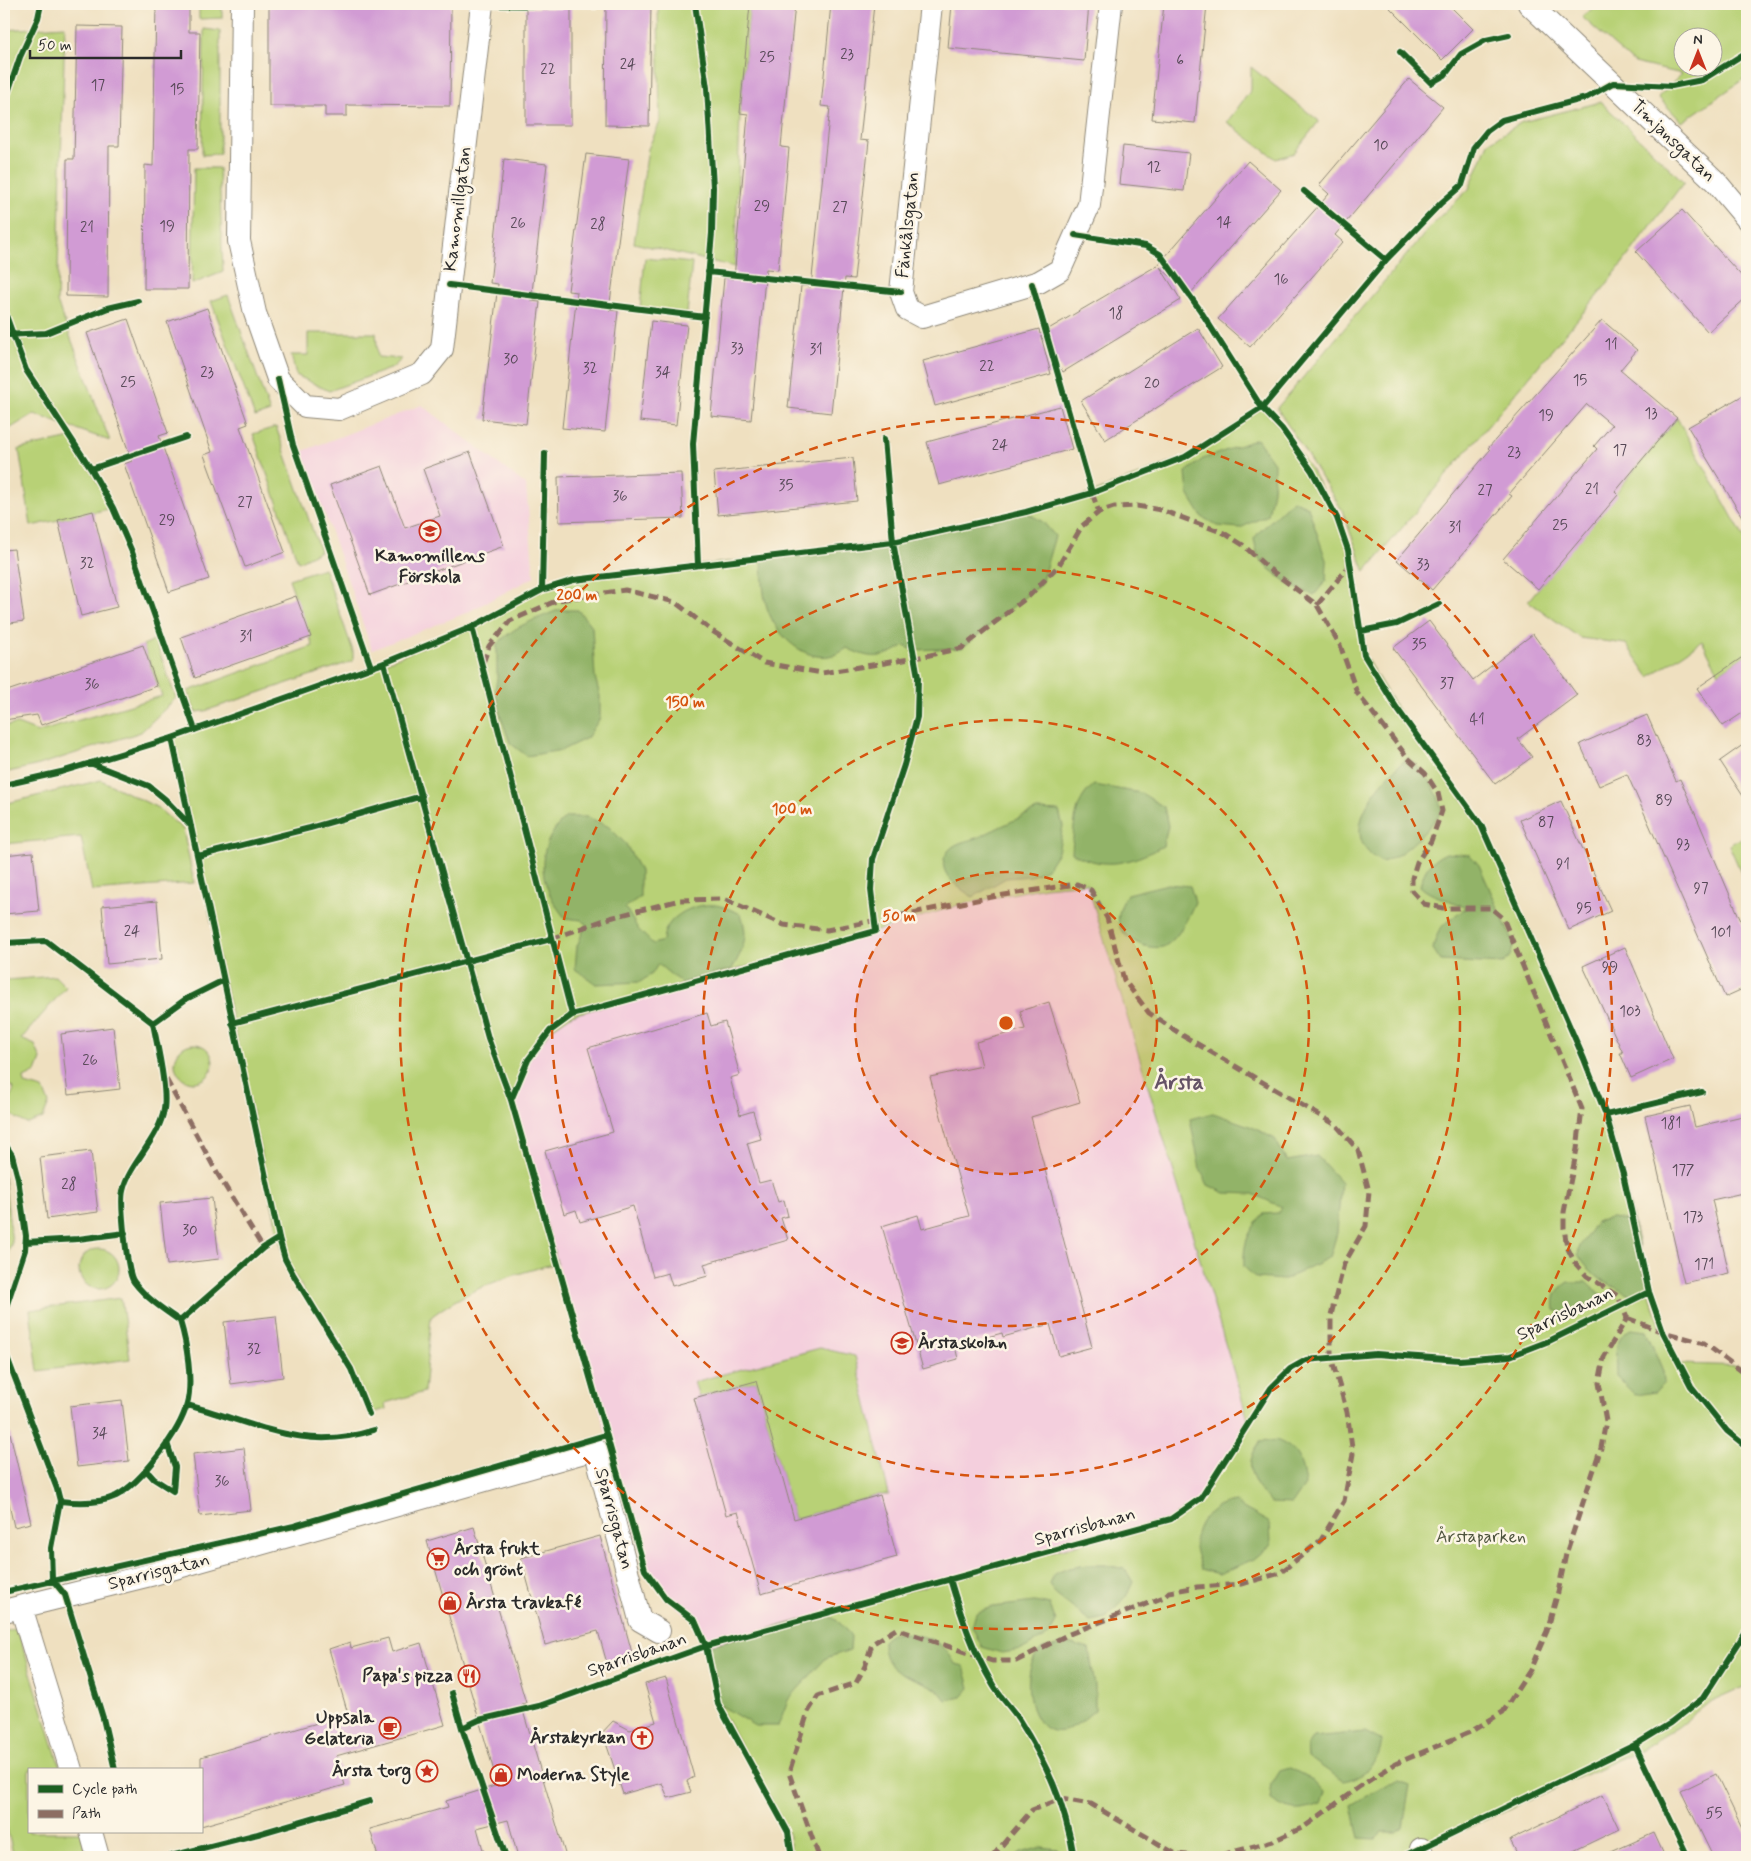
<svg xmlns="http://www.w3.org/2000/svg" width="1751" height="1861" viewBox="0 0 1751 1861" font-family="Mynerve,sans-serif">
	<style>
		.built { fill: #f4cfdd }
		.green { fill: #b8d176; stroke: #727e50; fill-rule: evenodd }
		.forest { fill: #92b367; stroke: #5e6f49 }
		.building { fill: #d19bd4 }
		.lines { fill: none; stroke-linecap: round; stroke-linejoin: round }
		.minor-casing { stroke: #8d8676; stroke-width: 24 }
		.minor { stroke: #fff; stroke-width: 22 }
		.quiet { stroke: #8d6e63; stroke-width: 5; stroke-dasharray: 10 5; stroke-linecap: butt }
		.cycleway-casing { stroke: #fcf5e5; stroke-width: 9 }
		.cycleway { stroke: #1b5e20; stroke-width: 6 }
		.ring { fill: none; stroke: #d5540f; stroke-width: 2.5; stroke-dasharray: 9 6 }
		.labels { text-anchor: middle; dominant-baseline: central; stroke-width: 5; stroke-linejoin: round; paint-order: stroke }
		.number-label { font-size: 15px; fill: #544755 }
		.street-label { font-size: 18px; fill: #2b2b2b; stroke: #fcf5e5 }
		.poi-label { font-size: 18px; font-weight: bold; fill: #2b2b2b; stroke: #fcf5e5; text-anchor: start }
		.park-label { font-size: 18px; fill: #4e543e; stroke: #fcf5e5 }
		.district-label { font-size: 22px; font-weight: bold; fill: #655266; stroke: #fcf5e5 }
		.centre { fill: #d5540f; stroke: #fcf5e5; stroke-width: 2.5 }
		.ring-label { font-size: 15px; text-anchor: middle; font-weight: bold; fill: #d5540f; stroke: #fcf5e5; stroke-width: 5; stroke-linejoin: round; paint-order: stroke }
	</style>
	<rect width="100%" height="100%" fill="#fcf5e5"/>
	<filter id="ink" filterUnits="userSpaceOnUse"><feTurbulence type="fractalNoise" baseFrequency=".02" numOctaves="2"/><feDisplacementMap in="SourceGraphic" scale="10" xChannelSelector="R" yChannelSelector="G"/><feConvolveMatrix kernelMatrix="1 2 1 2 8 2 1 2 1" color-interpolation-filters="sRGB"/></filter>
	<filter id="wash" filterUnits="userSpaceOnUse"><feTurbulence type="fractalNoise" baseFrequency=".0096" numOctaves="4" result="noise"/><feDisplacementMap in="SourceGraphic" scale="20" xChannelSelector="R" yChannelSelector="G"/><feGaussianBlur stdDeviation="1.12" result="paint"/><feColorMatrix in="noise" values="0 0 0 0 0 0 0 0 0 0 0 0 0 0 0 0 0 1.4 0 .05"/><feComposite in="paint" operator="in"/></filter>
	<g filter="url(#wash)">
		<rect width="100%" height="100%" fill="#efe0c0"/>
		<path class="built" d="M 422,405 L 526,485 L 534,577 L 466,613 L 372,650 L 303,451 Z
			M 1087,882 L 1249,1423 L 1201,1498 L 1171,1519 L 706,1646 L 695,1621 L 666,1599 L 645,1570 L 511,1100 L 528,1060 L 550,1031 L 572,1015 L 876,931 L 959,905 L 1045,887 Z"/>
		<path class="green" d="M 199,4 L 222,4 L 222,18 L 199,19 Z
			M 658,4 L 750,4 L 740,113 L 735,267 L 634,243 L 648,149 L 660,122 Z
			M 1598,4 L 1747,4 L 1747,77 L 1682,122 L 1658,97 L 1682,74 L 1634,63 L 1582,17 ZM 1684,38 L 1714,38 L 1714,68 L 1684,68 Z
			M 65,26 L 57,302 L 110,441 L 34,414 L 6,431 L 4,419 L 4,30 Z
			M 204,29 L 220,31 L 220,154 L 202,155 Z
			M 1251,67 L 1319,121 L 1294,153 L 1276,159 L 1227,122 L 1251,90 Z
			M 1601,102 L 1684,182 L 1603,289 L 1365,572 L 1342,510 L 1277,408 L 1437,219 L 1469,189 L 1488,143 L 1522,122 Z
			M 194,168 L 219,168 L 223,272 L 192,284 Z
			M 645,258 L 692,263 L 687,314 L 640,309 Z
			M 228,295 L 270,412 L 255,417 L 211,301 Z
			M 308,333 L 376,333 L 378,357 L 402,359 L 392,368 L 329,391 L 296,375 L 291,355 L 308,355 Z
			M 1262,408 L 1282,429 L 1312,471 L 1337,518 L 1348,550 L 1364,655 L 1396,707 L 1481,825 L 1584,1059 L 1606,1115 L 1623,1174 L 1649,1292 L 1663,1332 L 1679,1364 L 1747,1366 L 1747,1685 L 1711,1701 L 1678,1727 L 1642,1749 L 1403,1857 L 792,1857 L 788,1832 L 718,1704 L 706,1646 L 1171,1519 L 1201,1498 L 1249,1423 L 1087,883 L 1045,887 L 959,905 L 876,931 L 572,1015 L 550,1030 L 528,1060 L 511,1100 L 557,1263 C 511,1275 468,1288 431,1317 L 424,1392 L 385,1403 L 386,1409 L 369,1414 L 351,1369 L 285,1259 L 279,1238 L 172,738 L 384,663 L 472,627 L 542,590 L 574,580 L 893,542 L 1026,512 L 1092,493 L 1185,457 Z
			M 1677,418 L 1747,543 L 1747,654 L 1719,673 L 1702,641 L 1649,677 L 1626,644 L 1580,638 L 1528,601 Z
			M 276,427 L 320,551 L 298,562 L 253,434 Z
			M 71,438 L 113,508 L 31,526 L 19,449 Z
			M 324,568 L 353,651 L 353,661 L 205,711 L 195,712 L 188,691 L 313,646 L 289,579 Z
			M 155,640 L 176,698 L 141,732 L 39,765 L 4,773 L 4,726 L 17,724 L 38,732 L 162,696 L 143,645 Z
			M 101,780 L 156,807 L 183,829 L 194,883 L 92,891 L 81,837 L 4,844 L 4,804 Z
			M 1747,835 L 1747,886 L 1729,845 Z
			M 55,976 L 66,987 L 21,1039 L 35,1045 L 41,1059 L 36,1072 L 24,1078 L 25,1084 L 43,1089 L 49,1103 L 43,1118 L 28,1124 C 7,1115 6,1110 14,1089 L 10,1085 L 4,1090 L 4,978 L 8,980 Z
			M175 1063a19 19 0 1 1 38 0a19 19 0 1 1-38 0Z
			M 4,1177 L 12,1242 L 4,1264 Z
			M79 1269a20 20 0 1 1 40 0a20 20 0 1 1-40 0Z
			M 121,1298 L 130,1359 L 38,1371 L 30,1310 Z
			M 820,1348 L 855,1356 L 889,1495 L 879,1495 L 794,1519 L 756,1381 L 699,1397 L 694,1382 Z
			M 17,1628 L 61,1770 L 29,1770 L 29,1832 L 81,1832 L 88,1857 L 14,1857 L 4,1817 L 4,1632 Z"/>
		<path class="forest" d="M 1257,439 L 1274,463 L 1273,490 L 1268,515 L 1240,528 L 1218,526 L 1202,517 L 1188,494 L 1186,472 L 1203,459 Z
			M 1293,500 L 1308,507 L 1327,563 L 1326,581 L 1314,595 L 1291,586 L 1268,568 L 1258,557 L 1254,539 L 1259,532 Z
			M 1026,512 L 1043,522 L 1055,536 L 1041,584 L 962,648 L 914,650 L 904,646 C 881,659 871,660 847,648 C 817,671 781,643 769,613 C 762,597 763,576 762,559 L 893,542 Z
			M 558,610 L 578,610 L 592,627 L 595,677 L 600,696 L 600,718 L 587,738 L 562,750 L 527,756 L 510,743 L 500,714 L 495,690 L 497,679 L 497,644 C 517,624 533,621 558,610 Z
			M 1408,758 C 1426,774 1437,787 1442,811 C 1427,830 1406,855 1382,862 C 1378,860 1372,857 1369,853 C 1341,824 1385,775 1408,758 Z
			M 1094,785 L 1141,793 L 1164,807 L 1168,826 L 1163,846 C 1131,863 1106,871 1072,853 C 1074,828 1073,801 1094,785 Z
			M 1037,810 L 1059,811 L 1063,826 L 1058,852 L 1047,869 L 1031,876 L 1006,878 L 973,897 C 958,888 932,870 949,850 C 957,841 971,841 981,836 C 1000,827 1018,818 1037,810 Z
			M 566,817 L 588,817 L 609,827 L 626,844 L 640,871 L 640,897 L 625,907 L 638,929 L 653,944 L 663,941 C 664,917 693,903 715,905 C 724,906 733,911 741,914 C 749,938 744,948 732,969 L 681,983 L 658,964 L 652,974 L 640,982 L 596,984 L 575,969 L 577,946 L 586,924 L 582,920 L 565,918 C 538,885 533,848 566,817 Z
			M 1446,853 L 1470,855 L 1479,865 L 1514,944 L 1510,956 L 1503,964 L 1441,961 L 1433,949 C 1439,922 1446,924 1466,908 C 1451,899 1432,898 1420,886 C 1424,869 1431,860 1446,853 Z
			M 1168,884 L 1190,886 L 1195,902 C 1188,917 1180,937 1165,946 C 1159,949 1148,947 1142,945 C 1115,934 1113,919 1127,894 Z
			M 1213,1113 L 1252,1127 L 1275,1139 L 1287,1161 L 1317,1156 L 1341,1182 L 1337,1233 L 1330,1257 L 1284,1280 L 1256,1278 L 1244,1267 C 1243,1242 1248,1233 1263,1214 L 1278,1213 L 1282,1207 L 1253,1194 L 1225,1193 L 1208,1185 L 1200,1169 L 1190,1119 Z
			M 1611,1218 L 1633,1221 L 1649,1292 L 1635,1298 C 1613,1286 1590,1277 1578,1254 L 1580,1246 L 1597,1221 Z
			M 1568,1282 L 1587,1282 L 1604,1298 L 1567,1315 L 1555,1310 C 1553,1296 1557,1289 1568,1282 Z
			M 1632,1329 L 1646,1331 L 1663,1371 L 1664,1383 L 1655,1392 L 1635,1395 L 1616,1376 C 1616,1359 1612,1335 1632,1329 Z
			M 1276,1440 C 1299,1449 1302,1462 1305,1485 L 1292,1504 L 1271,1503 C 1252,1483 1242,1466 1260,1442 Z
			M 1236,1502 L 1243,1508 L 1270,1523 L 1271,1545 L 1254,1559 L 1219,1574 L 1201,1569 C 1199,1561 1194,1550 1195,1542 C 1196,1518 1215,1504 1236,1502 Z
			M 1087,1565 L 1106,1565 L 1125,1569 L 1133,1582 L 1126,1597 L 1106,1618 L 1090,1621 L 1056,1595 L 1049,1584 L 1054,1574 L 1069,1568 Z
			M 1034,1602 L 1050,1605 L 1056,1622 L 1049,1635 L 1021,1650 L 1002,1653 L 982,1647 L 972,1627 L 976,1613 L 993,1607 Z
			M 827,1614 L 839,1622 L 851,1636 L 850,1650 L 826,1658 L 788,1700 L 778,1726 L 755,1726 L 718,1704 L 706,1646 Z
			M 905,1633 C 931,1638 942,1640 955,1664 L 964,1666 L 970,1688 L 962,1697 L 946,1700 C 943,1697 940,1691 936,1689 C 913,1674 882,1676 883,1641 L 891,1634 Z
			M 1072,1644 L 1089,1649 L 1095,1686 L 1095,1710 C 1085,1718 1075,1728 1062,1731 C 1026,1738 1018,1664 1043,1648 Z
			M 1365,1732 L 1382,1741 C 1378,1764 1367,1777 1343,1781 L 1308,1757 L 1307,1746 L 1313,1737 Z
			M 1290,1768 L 1311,1779 L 1324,1793 L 1320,1805 C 1298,1813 1289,1812 1270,1799 L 1272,1784 L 1280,1771 Z
			M 1399,1781 L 1410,1785 L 1403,1828 L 1396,1833 L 1382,1833 L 1376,1839 L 1359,1838 L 1352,1805 L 1389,1783 Z
			M 1042,1847 L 1058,1849 L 1062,1857 L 1016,1857 L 1021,1853 Z"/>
		<g id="blocks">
			<path class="building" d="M 156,4 L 189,4 L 189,32 L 200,32 L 198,149 L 189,149 L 188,289 L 144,289 L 145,165 L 153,166 Z
				M 269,4 L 451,4 L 450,106 L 347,105 L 347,116 L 325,116 L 325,106 L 269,106 Z
				M 606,4 L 651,4 L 649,126 L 605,125 Z
				M 750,4 L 795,4 L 781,147 L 789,148 L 778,270 L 766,269 L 751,420 L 711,416 L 724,278 L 734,279 L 748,114 L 740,113 Z
				M 831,4 L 874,4 L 860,140 L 869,141 L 854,279 L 845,278 L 831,413 L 788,408 L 801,286 L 811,287 L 830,107 L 821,106 Z
				M 952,4 L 1089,4 L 1084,61 L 948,48 Z
				M 1164,4 L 1207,4 L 1195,123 L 1152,119 Z
				M 1386,4 L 1448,4 L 1473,29 L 1442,60 Z
				M 526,8 L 571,8 L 571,125 L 526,125 Z
				M 77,26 L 122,27 L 119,146 L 109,146 L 108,297 L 66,296 L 67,159 L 74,159 Z
				M 1409,79 L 1443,107 L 1335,235 L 1343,242 L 1250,347 L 1218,319 L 1329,194 L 1319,185 Z
				M 1123,146 L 1189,153 L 1184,191 L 1119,184 Z
				M 586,154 L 629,159 L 609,310 L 618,311 L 605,432 L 562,428 L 577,292 L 568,291 Z
				M 504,159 L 547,164 L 531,301 L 540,302 L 526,424 L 482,419 L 498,284 L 490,283 Z
				M 1248,161 L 1281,190 L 1190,294 L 1160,267 L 1181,300 L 1063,372 L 1041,336 L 1051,374 L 935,406 L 923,361 L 1039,329 L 1040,334 L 1158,265 Z
				M 1682,210 L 1747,282 L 1747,297 L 1708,332 L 1636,252 Z
				M 207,308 L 248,424 L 240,427 L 285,552 L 245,567 L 204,455 L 212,452 L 167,322 Z
				M 128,319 L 168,433 L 159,436 L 209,579 L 169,592 L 124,464 L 132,461 L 87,333 Z
				M 1602,320 L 1637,350 L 1620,370 L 1677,418 L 1615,492 L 1618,495 L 1538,589 L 1503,559 L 1597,449 L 1594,446 L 1612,425 L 1587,404 L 1509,494 L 1512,496 L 1432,590 L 1397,560 L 1490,450 L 1488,448 Z
				M 651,321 L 687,325 L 676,425 L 640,421 Z
				M 1198,328 L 1222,367 L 1105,440 L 1081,401 Z
				M 1747,393 L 1747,525 L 1688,427 Z
				M 1060,406 L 1072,449 L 939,485 L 927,442 Z
				M 470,452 L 504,546 L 370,595 L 330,485 L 382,466 L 405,528 L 440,516 L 423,469 Z
				M 853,458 L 857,501 L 718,515 L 714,472 Z
				M 681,473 L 683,518 L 559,522 L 558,477 Z
				M 93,511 L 117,607 L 81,616 L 58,520 Z
				M 14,549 L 24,621 L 4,624 L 4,550 Z
				M 296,596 L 311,637 L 195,678 L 181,637 Z
				M 1429,621 L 1473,680 L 1533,634 L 1577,695 L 1518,739 L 1532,757 L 1495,784 L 1393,648 Z
				M 143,645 L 157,686 L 41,725 L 37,715 L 4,720 L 4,692 Z
				M 1747,654 L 1747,710 L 1723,726 L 1697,688 Z
				M 1647,715 L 1676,781 L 1680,779 L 1691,804 L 1747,935 L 1747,987 L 1725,997 L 1627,774 L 1599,786 L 1580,744 Z
				M 1747,742 L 1747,802 L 1720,761 Z
				M 1561,801 L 1611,911 L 1569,930 L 1520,820 Z
				M 33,852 L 39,911 L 4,914 L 4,855 Z
				M 157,901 L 162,959 L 107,964 L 102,906 Z
				M 1625,947 L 1673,1059 L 1631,1078 L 1620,1053 L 1623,1053 L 1583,966 Z
				M 1049,1002 L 1080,1102 L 1031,1117 L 1092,1347 L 1059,1356 L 1050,1324 L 1003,1337 L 1002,1333 L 955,1346 L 958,1359 L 923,1369 L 882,1226 L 918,1215 L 922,1229 L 969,1216 L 930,1077 L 982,1066 L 976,1042 L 1025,1029 L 1020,1011 Z
				M 707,1013 L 711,1026 L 725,1022 L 740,1075 L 730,1078 L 740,1115 L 753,1111 L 761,1139 L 747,1143 L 759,1183 L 771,1180 L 778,1202 L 784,1200 L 788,1216 L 781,1218 L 788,1240 L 704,1264 L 708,1276 L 672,1286 L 668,1273 L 653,1277 L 633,1206 L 580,1222 L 576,1210 L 564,1214 L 545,1151 L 613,1132 L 588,1048 Z
				M 113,1027 L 120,1089 L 68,1095 L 61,1034 Z
				M 1690,1106 L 1695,1127 L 1747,1115 L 1747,1192 L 1712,1200 L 1729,1273 L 1684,1283 L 1645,1116 Z
				M 91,1151 L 98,1212 L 47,1219 L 40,1157 Z
				M 212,1198 L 219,1259 L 167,1265 L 160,1203 Z
				M 276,1316 L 283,1377 L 231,1384 L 224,1322 Z
				M 756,1381 L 794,1519 L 880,1495 L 897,1557 L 761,1594 L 738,1512 L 726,1515 L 694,1398 Z
				M 122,1400 L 129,1461 L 77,1467 L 70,1406 Z
				M 10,1433 L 31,1523 L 14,1527 L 4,1481 L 4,1434 Z
				M 244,1448 L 251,1510 L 200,1516 L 193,1454 Z
				M 474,1527 L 526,1703 L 521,1704 L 566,1857 L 518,1857 L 508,1820 L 477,1828 L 485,1857 L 378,1857 L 370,1829 L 448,1807 L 446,1801 L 498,1785 L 427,1541 Z
				M 600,1536 L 634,1660 L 608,1667 L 598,1631 L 545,1645 L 521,1558 Z
				M 388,1638 L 392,1652 L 421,1643 L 445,1725 L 336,1756 L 345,1785 L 201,1826 L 201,1757 L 348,1714 L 329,1649 L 350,1642 L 351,1648 Z
				M 666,1678 L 694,1777 L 687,1781 L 691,1792 L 668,1798 L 662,1783 L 623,1794 L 606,1743 L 599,1736 L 613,1721 L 630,1730 L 656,1722 L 645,1684 Z
				M 1716,1774 L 1747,1838 L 1747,1857 L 1713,1857 L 1681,1791 Z
				M 1603,1795 L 1619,1829 L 1561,1857 L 1519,1857 L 1510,1840 Z
				M 1654,1833 L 1665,1857 L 1600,1857 Z"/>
		</g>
	</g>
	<g filter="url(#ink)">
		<use href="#blocks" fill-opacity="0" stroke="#8d8676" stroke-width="1"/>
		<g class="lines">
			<g class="minor-casing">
				<path id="minor" d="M 242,4 L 239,241 L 255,313 L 278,379 L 305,406 L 339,409 L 422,374 L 442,349 L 482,4
					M 931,4 L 901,292 L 907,309 L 922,317 L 1039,282 L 1060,270 L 1089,205 L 1111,4
					M 1529,4 L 1716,182 L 1747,219
					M 21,1607 L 71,1770
					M 4,1611 L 154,1574 L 595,1449 L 640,1620 L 659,1631
					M 91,1832 L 98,1857
					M 1421,1849 L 1425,1857"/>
			</g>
			<use href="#minor" class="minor"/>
			<path class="quiet" d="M 1092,493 L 1099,512
				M 1317,605 L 1350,565
				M 483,663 L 489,646 L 510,621 L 558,600 L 625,590 L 675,602 L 712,631 L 764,663 L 822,673 L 916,658 L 962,648 L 1030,595 L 1059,565 L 1082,526 L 1099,512 L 1114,507 L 1137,506 L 1161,510 L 1224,533 L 1243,545 L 1268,568 L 1317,605 L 1340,645 L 1357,693 L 1408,758 L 1425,773 L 1438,793 L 1442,811 L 1431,841 L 1417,862 L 1412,878 L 1412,891 L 1424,904 L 1443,908 L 1491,908 L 1503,918 L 1582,1109 L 1577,1149 L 1564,1212 L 1564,1228 L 1567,1247 L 1575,1263 L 1587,1276 L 1618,1296 L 1627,1318 L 1604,1357 L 1599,1383 L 1606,1421 L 1601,1448 L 1566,1554 L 1558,1592 L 1547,1631 L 1530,1670 L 1503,1712 L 1470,1732 L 1395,1764 L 1359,1787 L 1304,1827 L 1273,1841 L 1214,1857
				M 551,939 L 610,918 L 680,900 L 724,899 L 784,925 L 827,930 L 997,896 L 1077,884 L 1091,890 L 1107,918 L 1124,980 L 1149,1013 L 1182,1035 L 1336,1125 L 1358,1150 L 1369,1191 L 1366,1226 L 1344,1264 L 1331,1315 L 1331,1357 L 1347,1412 L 1353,1454 L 1344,1501 L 1321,1540 L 1280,1573 L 1242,1584 L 1197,1587 L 1169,1592 L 1164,1597 L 1067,1635 L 1016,1661 L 992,1661 L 896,1629 L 872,1644 L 865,1666 L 856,1683 L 818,1696 L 808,1712 L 789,1773 L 819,1857
				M 166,1079 L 217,1173 L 263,1248
				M 1627,1318 L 1663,1332 L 1704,1343 L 1747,1375
				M 992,1857 L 1032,1810 L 1061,1799 L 1091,1804 L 1176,1854 L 1211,1857"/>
			<g class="cycleway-casing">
				<path id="cycleway" d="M 695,4 L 707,88 L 713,187 L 712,233 L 693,444 L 698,565
					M 482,5 L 595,6
					M 1400,52 L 1431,83 L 1445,75 L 1461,54 L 1486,40 L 1509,35
					M 4,104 L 20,57 L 38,18 L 41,4
					M 1304,191 L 1386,260
					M 1075,235 L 1146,246 L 1160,254 L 1200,310 L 1262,408 L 1282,429 L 1312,471 L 1337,518 L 1348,550 L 1364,655 L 1396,707 L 1481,825 L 1584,1059 L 1606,1115 L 1623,1174 L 1649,1292 L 1663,1332 L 1691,1386 L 1727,1431 L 1747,1447
					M 708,272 L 901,292
					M 1032,284 L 1092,493
					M 449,285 L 705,317
					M 4,310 L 26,370 L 91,469 L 113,508 L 132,552 L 195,730
					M 4,335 L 46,333 L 108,308 L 138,301
					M 278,379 L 293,445 L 371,667
					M 91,469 L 186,437
					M 542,590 L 545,453
					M 472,627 L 572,1015
					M 1361,631 L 1397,624 L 1439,604
					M 384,663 L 488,1038 L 511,1100 L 645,1570 L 666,1599 L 695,1621 L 706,1646 L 718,1704 L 788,1832 L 792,1857
					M 172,738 L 279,1238 L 285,1259 L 293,1274 L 351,1369 L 369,1414
					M 90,763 L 149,786 L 165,799 L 191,826
					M 4,785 L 61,772 L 172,738 L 384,663 L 472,627 L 542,590 L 574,580 L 893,542 L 1026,512 L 1092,493 L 1185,457 L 1262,408 L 1386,260 L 1441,203 L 1462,185 L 1474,147 L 1487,131 L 1502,120 L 1586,98 L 1613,83 L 1672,86 L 1702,80 L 1747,52
					M 198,856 L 310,828 L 422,796
					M 4,943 L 46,941 L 153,1023 L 186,999 L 222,981
					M 153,1023 C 157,1045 169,1094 163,1114 C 156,1142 128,1166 123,1191 C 120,1203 127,1274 134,1282 C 146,1298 164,1310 180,1321 L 263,1248 L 279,1238
					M 232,1023 L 551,939
					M 511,1100 L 528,1060 L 550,1031 L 572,1015 L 876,931 L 871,890 L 873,859 L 904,765 L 917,717 L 918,677 L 893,542 L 884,439
					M 1606,1115 L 1702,1092
					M 4,1143 L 12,1155 L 18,1178 L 26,1236 L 25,1250 L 4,1313
					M 26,1242 L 78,1239 L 125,1233
					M 4,1342 L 7,1357 L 57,1489 L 60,1501 L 51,1548 L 52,1579 L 65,1595 L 103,1718 L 115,1770
					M 187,1405 C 254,1422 303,1453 374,1430
					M 146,1470 L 154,1479 L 173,1491 L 175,1467 L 167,1443
					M 60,1501 C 78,1503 99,1504 116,1496 C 141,1483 180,1432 187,1404 C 193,1381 187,1344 180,1321
					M 950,1579 C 961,1616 973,1651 993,1685 C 1000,1697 1010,1706 1018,1718 C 1047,1764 1065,1803 1074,1857
					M 4,1592 L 294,1526 L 606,1435
					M 452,1693 L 462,1728 L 506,1857
					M 462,1728 L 479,1720 L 539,1706 L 706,1646 L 1171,1519 L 1201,1498 L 1271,1388 L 1290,1369 L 1306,1360 L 1376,1354 L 1460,1360 L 1510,1356 L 1549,1341 L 1649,1292
					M 1635,1745 L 1688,1857
					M 167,1857 L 258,1834 L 370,1801
					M 1403,1857 L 1635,1745 L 1671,1723 L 1703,1698 L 1747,1630"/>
			</g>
			<use href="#cycleway" class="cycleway"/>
		</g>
	</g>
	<circle cx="1006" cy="1023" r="151" fill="#d5540f" fill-opacity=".12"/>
	<g class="ring">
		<circle cx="1006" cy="1023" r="151"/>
		<circle cx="1006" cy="1023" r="303"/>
		<circle cx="1006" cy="1023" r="454"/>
		<circle cx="1006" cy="1023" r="606"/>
	</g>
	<defs>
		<g id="school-ring" transform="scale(1.125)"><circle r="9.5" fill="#fcf5e5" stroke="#c8321e" stroke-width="1.5"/><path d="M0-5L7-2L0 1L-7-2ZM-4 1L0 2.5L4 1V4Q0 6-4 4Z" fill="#c8321e"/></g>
		<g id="supermarket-ring" transform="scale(1.125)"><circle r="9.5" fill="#fcf5e5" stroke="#c8321e" stroke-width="1.5"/><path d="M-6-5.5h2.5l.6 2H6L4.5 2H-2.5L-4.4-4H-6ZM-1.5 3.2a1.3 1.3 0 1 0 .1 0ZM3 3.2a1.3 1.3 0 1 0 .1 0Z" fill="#c8321e"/></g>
		<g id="shop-ring" transform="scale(1.125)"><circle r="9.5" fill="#fcf5e5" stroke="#c8321e" stroke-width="1.5"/><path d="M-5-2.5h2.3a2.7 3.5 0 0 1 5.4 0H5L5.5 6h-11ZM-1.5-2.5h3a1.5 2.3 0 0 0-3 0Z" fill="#c8321e"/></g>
		<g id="restaurant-ring" transform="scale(1.125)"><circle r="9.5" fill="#fcf5e5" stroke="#c8321e" stroke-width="1.5"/><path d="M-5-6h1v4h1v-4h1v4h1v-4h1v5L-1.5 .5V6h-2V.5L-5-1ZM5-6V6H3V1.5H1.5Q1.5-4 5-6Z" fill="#c8321e"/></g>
		<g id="cafe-ring" transform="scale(1.125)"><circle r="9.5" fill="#fcf5e5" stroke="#c8321e" stroke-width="1.5"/><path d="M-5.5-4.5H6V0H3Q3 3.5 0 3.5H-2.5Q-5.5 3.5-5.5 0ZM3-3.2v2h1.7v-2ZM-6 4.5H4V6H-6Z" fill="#c8321e"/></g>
		<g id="church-ring" transform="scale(1.125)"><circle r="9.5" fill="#fcf5e5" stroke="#c8321e" stroke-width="1.5"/><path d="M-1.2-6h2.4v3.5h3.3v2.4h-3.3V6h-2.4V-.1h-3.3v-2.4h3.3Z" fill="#c8321e"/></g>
		<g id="sight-ring" transform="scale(1.125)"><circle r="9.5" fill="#fcf5e5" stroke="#c8321e" stroke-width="1.5"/><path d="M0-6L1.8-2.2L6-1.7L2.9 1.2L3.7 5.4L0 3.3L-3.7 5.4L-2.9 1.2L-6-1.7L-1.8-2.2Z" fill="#c8321e"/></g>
	</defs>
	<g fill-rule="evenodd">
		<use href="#school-ring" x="430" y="531"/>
		<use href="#school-ring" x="902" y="1343"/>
		<use href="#supermarket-ring" x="438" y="1559"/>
		<use href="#shop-ring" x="450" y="1603"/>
		<use href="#restaurant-ring" x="469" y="1676"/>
		<use href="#cafe-ring" x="390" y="1728"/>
		<use href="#church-ring" x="642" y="1738"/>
		<use href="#sight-ring" x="427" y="1771"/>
		<use href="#shop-ring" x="501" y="1775"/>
	</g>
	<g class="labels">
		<g class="number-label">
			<text x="847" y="55">23</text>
			<text x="767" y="58">25</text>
			<text x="1180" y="61">6</text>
			<text x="628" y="65">24</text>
			<text x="548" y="70">22</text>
			<text x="98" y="86">17</text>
			<text x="177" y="90">15</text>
			<text x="1381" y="146">10</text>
			<text x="1154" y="168">12</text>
			<text x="762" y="207">29</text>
			<text x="840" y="208">27</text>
			<text x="1224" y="223">14</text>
			<text x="518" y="224">26</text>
			<text x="598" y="225">28</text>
			<text x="167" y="227">19</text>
			<text x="87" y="228">21</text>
			<text x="1281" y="280">16</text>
			<text x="1116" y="314">18</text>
			<text x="1611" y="345">11</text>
			<text x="737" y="349">33</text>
			<text x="816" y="350">31</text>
			<text x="511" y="360">30</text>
			<text x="987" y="367">22</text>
			<text x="590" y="369">32</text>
			<text x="207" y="373">23</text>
			<text x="663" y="373">34</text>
			<text x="1580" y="381">15</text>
			<text x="128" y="383">25</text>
			<text x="1152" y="384">20</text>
			<text x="1651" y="414">13</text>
			<text x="1546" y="416">19</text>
			<text x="1000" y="446">24</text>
			<text x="1620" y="451">17</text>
			<text x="1514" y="453">23</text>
			<text x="786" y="486">35</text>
			<text x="1592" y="490">21</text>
			<text x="1485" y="491">27</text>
			<text x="620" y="497">36</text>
			<text x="245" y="503">27</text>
			<text x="167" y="521">29</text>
			<text x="1560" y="526">25</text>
			<text x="1455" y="528">31</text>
			<text x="87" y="564">32</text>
			<text x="1423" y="565">33</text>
			<text x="246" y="637">31</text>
			<text x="1419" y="645">35</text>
			<text x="1447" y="684">37</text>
			<text x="92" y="685">36</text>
			<text x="1477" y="720">41</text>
			<text x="1644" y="741">83</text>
			<text x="1664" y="801">89</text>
			<text x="1546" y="823">87</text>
			<text x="1683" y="845">93</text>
			<text x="1563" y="865">91</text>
			<text x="1701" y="889">97</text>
			<text x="1584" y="909">95</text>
			<text x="132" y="932">24</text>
			<text x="1721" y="933">101</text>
			<text x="1610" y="968">99</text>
			<text x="1630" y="1012">103</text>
			<text x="90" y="1061">26</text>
			<text x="1671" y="1124">181</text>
			<text x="1683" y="1171">177</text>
			<text x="69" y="1185">28</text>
			<text x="1693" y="1218">173</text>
			<text x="190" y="1231">30</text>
			<text x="1704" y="1265">171</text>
			<text x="254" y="1350">32</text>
			<text x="100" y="1434">34</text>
			<text x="222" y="1482">36</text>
			<text x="1714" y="1814">55</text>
		</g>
		<g class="street-label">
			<text transform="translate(1673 141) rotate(44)">Timjansgatan</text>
			<text transform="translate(458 209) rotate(-83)">Kamomillgatan</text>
			<text transform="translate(908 225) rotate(-84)">Fänkålsgatan</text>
			<text transform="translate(1565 1314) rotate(-25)">Sparrisbanan</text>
			<text transform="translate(614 1519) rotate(75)">Sparrisgatan</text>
			<text transform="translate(1085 1527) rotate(-15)">Sparrisbanan</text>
			<text transform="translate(159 1572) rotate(-14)">Sparrisgatan</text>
			<text transform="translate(637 1655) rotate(-19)">Sparrisbanan</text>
		</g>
		<g class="poi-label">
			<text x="430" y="556" text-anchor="middle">Kamomillens<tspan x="430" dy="21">Förskola</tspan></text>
			<text x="918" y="1343">Årstaskolan</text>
			<text x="454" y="1549">Årsta frukt<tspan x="454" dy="21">och grönt</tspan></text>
			<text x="466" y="1603">Årsta travkafé</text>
			<text x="453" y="1676" text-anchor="end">Papa's pizza</text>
			<text x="374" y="1718" text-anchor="end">Uppsala<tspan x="374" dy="21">Gelateria</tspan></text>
			<text x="626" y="1738" text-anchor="end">Årstakyrkan</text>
			<text x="411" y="1771" text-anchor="end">Årsta torg</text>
			<text x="517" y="1775">Moderna Style</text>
		</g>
		<g class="park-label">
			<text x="1481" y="1537">Årstaparken</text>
		</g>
		<g class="district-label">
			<text x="1179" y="1083">Årsta</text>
		</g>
	</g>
	<circle cx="1006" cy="1023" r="8" class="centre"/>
	<g class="ring-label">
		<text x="577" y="600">200 m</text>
		<text x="685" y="707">150 m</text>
		<text x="792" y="814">100 m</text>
		<text x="899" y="921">50 m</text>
	</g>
	<rect width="1751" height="1861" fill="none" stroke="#fcf5e5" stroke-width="20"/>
	<rect x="28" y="1768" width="175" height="65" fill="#fcf5e5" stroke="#a8a49b"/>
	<rect x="38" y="1785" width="25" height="8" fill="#1b5e20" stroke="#a8a49b"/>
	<text x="72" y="1794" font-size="15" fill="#2b2b2b">Cycle path</text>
	<rect x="38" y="1810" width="25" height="8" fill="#8d6e63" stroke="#a8a49b"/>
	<text x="72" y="1818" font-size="15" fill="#2b2b2b">Path</text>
	<g transform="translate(1698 52)"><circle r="24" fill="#fcf5e5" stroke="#a8a49b"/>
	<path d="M0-4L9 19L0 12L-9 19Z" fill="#c8321e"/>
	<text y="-8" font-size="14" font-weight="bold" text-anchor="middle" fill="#2b2b2b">N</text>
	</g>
	<path d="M30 50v8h151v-8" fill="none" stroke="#2b2b2b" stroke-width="2.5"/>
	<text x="38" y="50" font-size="15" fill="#2b2b2b" stroke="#fcf5e5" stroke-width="4" paint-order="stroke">50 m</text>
</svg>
